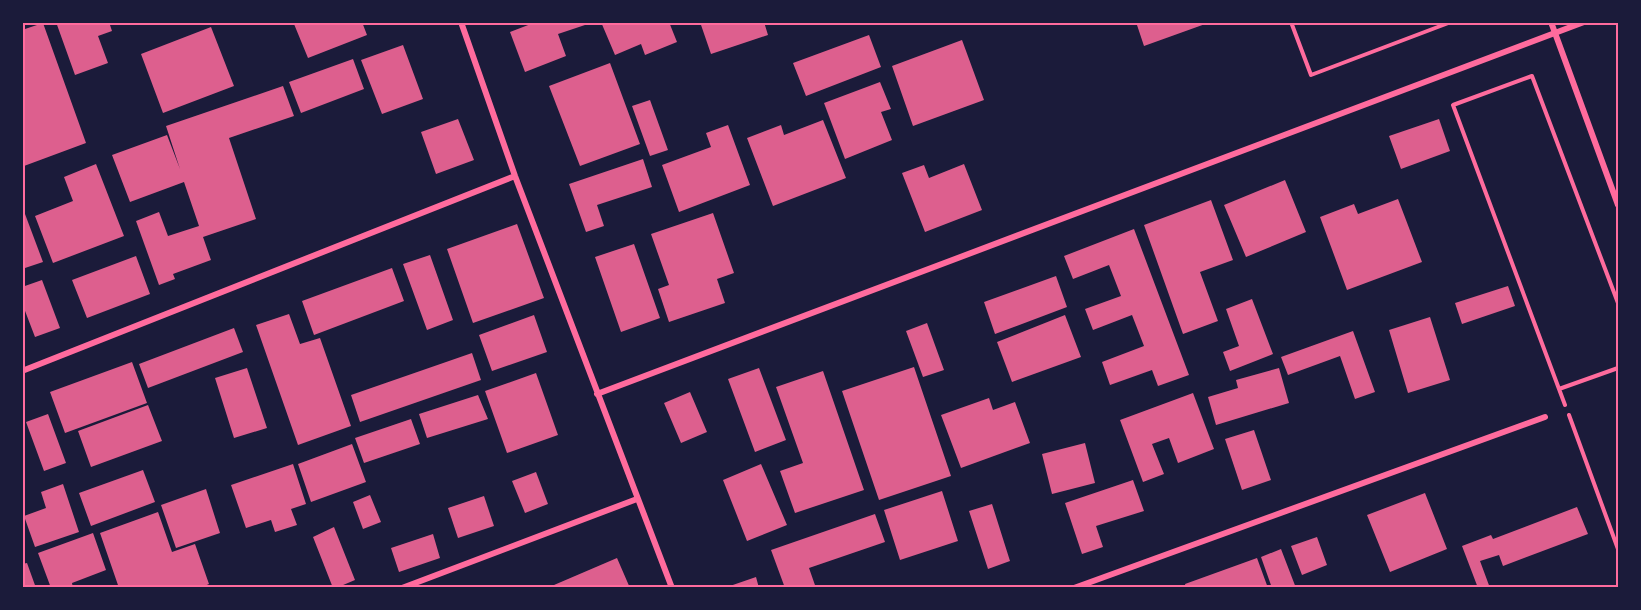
<svg xmlns="http://www.w3.org/2000/svg" width="1641" height="610" viewBox="0 0 1641 610" font-family="'DM Sans',sans-serif">
	<style>
		.building { fill: #dd5f8e }
		.lines { fill: none; stroke-linecap: round; stroke-linejoin: round }
		.path { stroke: #ff6b9d; stroke-width: 4 }
		.minor { stroke: #ff6b9d; stroke-width: 6 }
		.neatline { fill: none; stroke: #ff6b9d; stroke-width: 2 }
	</style>
	<rect width="100%" height="100%" fill="#1b1b3a"/>
	<path class="building" d="M 56,22 L 109,22 L 112,31 L 98,36 L 108,63 L 75,75 Z
		M 299,22 L 362,22 L 367,35 L 308,58 L 294,24 Z
		M 536,22 L 584,22 L 585,25 L 558,34 L 566,56 L 525,72 L 510,32 Z
		M 601,22 L 669,22 L 677,42 L 645,55 L 641,44 L 615,55 Z
		M 700,22 L 764,22 L 768,35 L 711,54 Z
		M 1136,22 L 1208,22 L 1208,23 L 1144,46 Z
		M 43,23 L 86,143 L 24,166 L 22,30 Z
		M 211,27 L 234,86 L 163,113 L 141,54 Z
		M 869,35 L 881,67 L 806,96 L 793,63 Z
		M 962,40 L 984,100 L 913,126 L 892,66 Z
		M 403,45 L 423,99 L 382,114 L 361,60 Z
		M 353,59 L 364,89 L 301,113 L 289,82 Z
		M 610,63 L 640,144 L 580,166 L 549,86 Z
		M 880,82 L 891,109 L 881,112 L 892,140 L 845,159 L 824,103 Z
		M 283,86 L 294,116 L 229,138 L 256,219 L 203,237 L 211,260 L 173,274 L 175,279 L 159,285 L 136,221 L 159,212 L 168,236 L 199,226 L 184,182 L 130,202 L 112,155 L 167,135 L 180,169 L 166,126 Z
		M 650,100 L 668,150 L 650,156 L 632,106 Z
		M 458,119 L 474,160 L 436,174 L 421,132 Z
		M 1439,119 L 1450,151 L 1401,169 L 1389,136 Z
		M 823,120 L 846,178 L 773,206 L 747,138 L 781,125 L 784,135 Z
		M 728,125 L 750,185 L 679,212 L 662,165 L 711,147 L 706,133 Z
		M 643,159 L 652,187 L 597,205 L 604,226 L 586,232 L 569,184 Z
		M 96,164 L 124,236 L 53,263 L 35,216 L 73,201 L 64,177 Z
		M 964,164 L 982,210 L 925,232 L 902,173 L 924,165 L 929,178 Z
		M 1285,180 L 1306,232 L 1246,257 L 1224,205 Z
		M 1398,199 L 1422,262 L 1347,290 L 1320,217 L 1354,204 L 1358,214 Z
		M 1211,200 L 1233,260 L 1200,272 L 1218,321 L 1183,334 L 1144,225 Z
		M 22,206 L 43,262 L 22,269 Z
		M 713,213 L 734,273 L 717,279 L 725,303 L 669,322 L 658,289 L 669,285 L 651,234 Z
		M 517,224 L 544,298 L 473,323 L 447,249 Z
		M 1134,229 L 1189,375 L 1158,386 L 1152,370 L 1110,385 L 1102,362 L 1144,346 L 1132,315 L 1093,330 L 1085,309 L 1121,296 L 1109,265 L 1073,279 L 1064,256 Z
		M 634,244 L 660,318 L 621,332 L 595,257 Z
		M 430,255 L 453,320 L 427,330 L 403,264 Z
		M 136,256 L 150,294 L 87,318 L 72,280 Z
		M 392,268 L 404,301 L 314,335 L 302,301 Z
		M 1056,276 L 1067,307 L 995,334 L 984,302 Z
		M 42,280 L 60,328 L 35,337 L 22,303 L 22,287 Z
		M 1508,286 L 1515,306 L 1462,324 L 1455,303 Z
		M 1252,299 L 1273,354 L 1230,371 L 1223,352 L 1239,346 L 1226,309 Z
		M 289,314 L 300,344 L 320,338 L 351,426 L 298,445 L 256,325 Z
		M 534,315 L 547,352 L 492,371 L 479,335 Z
		M 1065,315 L 1081,357 L 1012,382 L 997,342 Z
		M 1430,317 L 1450,380 L 1408,393 L 1389,330 Z
		M 927,323 L 944,370 L 923,377 L 906,331 Z
		M 234,328 L 243,352 L 148,388 L 139,364 Z
		M 1353,331 L 1375,392 L 1355,399 L 1340,356 L 1288,375 L 1281,357 Z
		M 472,353 L 481,380 L 360,422 L 351,395 Z
		M 132,362 L 147,403 L 65,433 L 50,392 Z
		M 914,367 L 951,476 L 879,500 L 842,391 Z
		M 247,368 L 267,428 L 234,438 L 215,378 Z
		M 759,368 L 786,440 L 755,452 L 728,379 Z
		M 1279,368 L 1289,403 L 1216,425 L 1208,397 L 1238,388 L 1236,380 Z
		M 823,371 L 864,490 L 795,513 L 780,471 L 803,463 L 776,387 Z
		M 536,373 L 558,435 L 507,453 L 485,391 Z
		M 690,392 L 707,432 L 681,443 L 664,403 Z
		M 1193,393 L 1214,449 L 1178,463 L 1169,438 L 1152,444 L 1164,474 L 1143,482 L 1120,420 Z
		M 478,395 L 488,419 L 427,438 L 419,414 Z
		M 989,398 L 993,410 L 1015,402 L 1030,443 L 961,468 L 941,415 Z
		M 148,405 L 162,441 L 91,467 L 78,431 Z
		M 48,414 L 66,463 L 44,471 L 26,422 Z
		M 411,419 L 420,444 L 364,463 L 355,438 Z
		M 1254,430 L 1271,480 L 1242,490 L 1225,439 Z
		M 1085,443 L 1095,483 L 1052,494 L 1042,454 Z
		M 352,444 L 366,482 L 311,502 L 298,464 Z
		M 293,464 L 306,504 L 291,509 L 297,525 L 275,532 L 271,520 L 246,528 L 231,485 Z
		M 761,464 L 787,525 L 747,541 L 723,480 Z
		M 143,470 L 155,502 L 91,526 L 79,493 Z
		M 536,472 L 548,504 L 525,513 L 512,481 Z
		M 1133,480 L 1144,511 L 1096,526 L 1103,547 L 1082,554 L 1065,503 Z
		M 63,484 L 79,532 L 35,547 L 24,516 L 46,508 L 41,492 Z
		M 206,489 L 220,533 L 176,548 L 161,505 Z
		M 942,491 L 958,541 L 900,560 L 884,510 Z
		M 1425,493 L 1447,549 L 1390,572 L 1367,515 Z
		M 370,495 L 381,522 L 363,529 L 353,502 Z
		M 484,496 L 494,526 L 458,538 L 448,508 Z
		M 992,504 L 1010,561 L 988,569 L 969,511 Z
		M 1577,507 L 1588,534 L 1503,566 L 1499,555 L 1480,561 L 1490,588 L 1478,588 L 1462,546 L 1491,535 L 1493,539 Z
		M 158,512 L 172,552 L 195,544 L 209,584 L 200,588 L 119,588 L 100,533 Z
		M 875,514 L 885,542 L 809,568 L 816,588 L 785,588 L 771,550 Z
		M 334,527 L 355,580 L 336,588 L 333,588 L 313,537 Z
		M 93,533 L 106,570 L 72,583 L 73,588 L 51,588 L 38,553 Z
		M 433,534 L 440,558 L 399,572 L 391,548 Z
		M 1317,537 L 1327,565 L 1302,575 L 1291,546 Z
		M 1281,549 L 1296,588 L 1272,588 L 1261,557 Z
		M 617,558 L 630,588 L 547,588 Z
		M 1257,558 L 1268,588 L 1186,588 L 1185,584 Z
		M 27,563 L 36,588 L 22,588 L 22,564 Z
		M 756,577 L 759,588 L 727,588 L 727,587 Z"/>
	<g class="lines">
		<path class="path" d="M 1291,22 L 1311,75 L 1451,22
			M 1559,389 L 1618,368
			M 1565,405 L 1453,105 L 1532,76 L 1618,303
			M 1569,415 L 1618,549"/>
		<path class="minor" d="M 461,22 L 515,176 L 672,588
			M 1551,22 L 1618,205
			M 22,371 L 515,176
			M 597,394 L 1584,22
			M 402,588 L 637,499
			M 1074,588 L 1545,417"/>
	</g>
	<rect width="1641" height="610" fill="none" stroke="#1b1b3a" stroke-width="48"/>
	<rect x="24" y="24" width="1593" height="562" class="neatline"/>
</svg>
